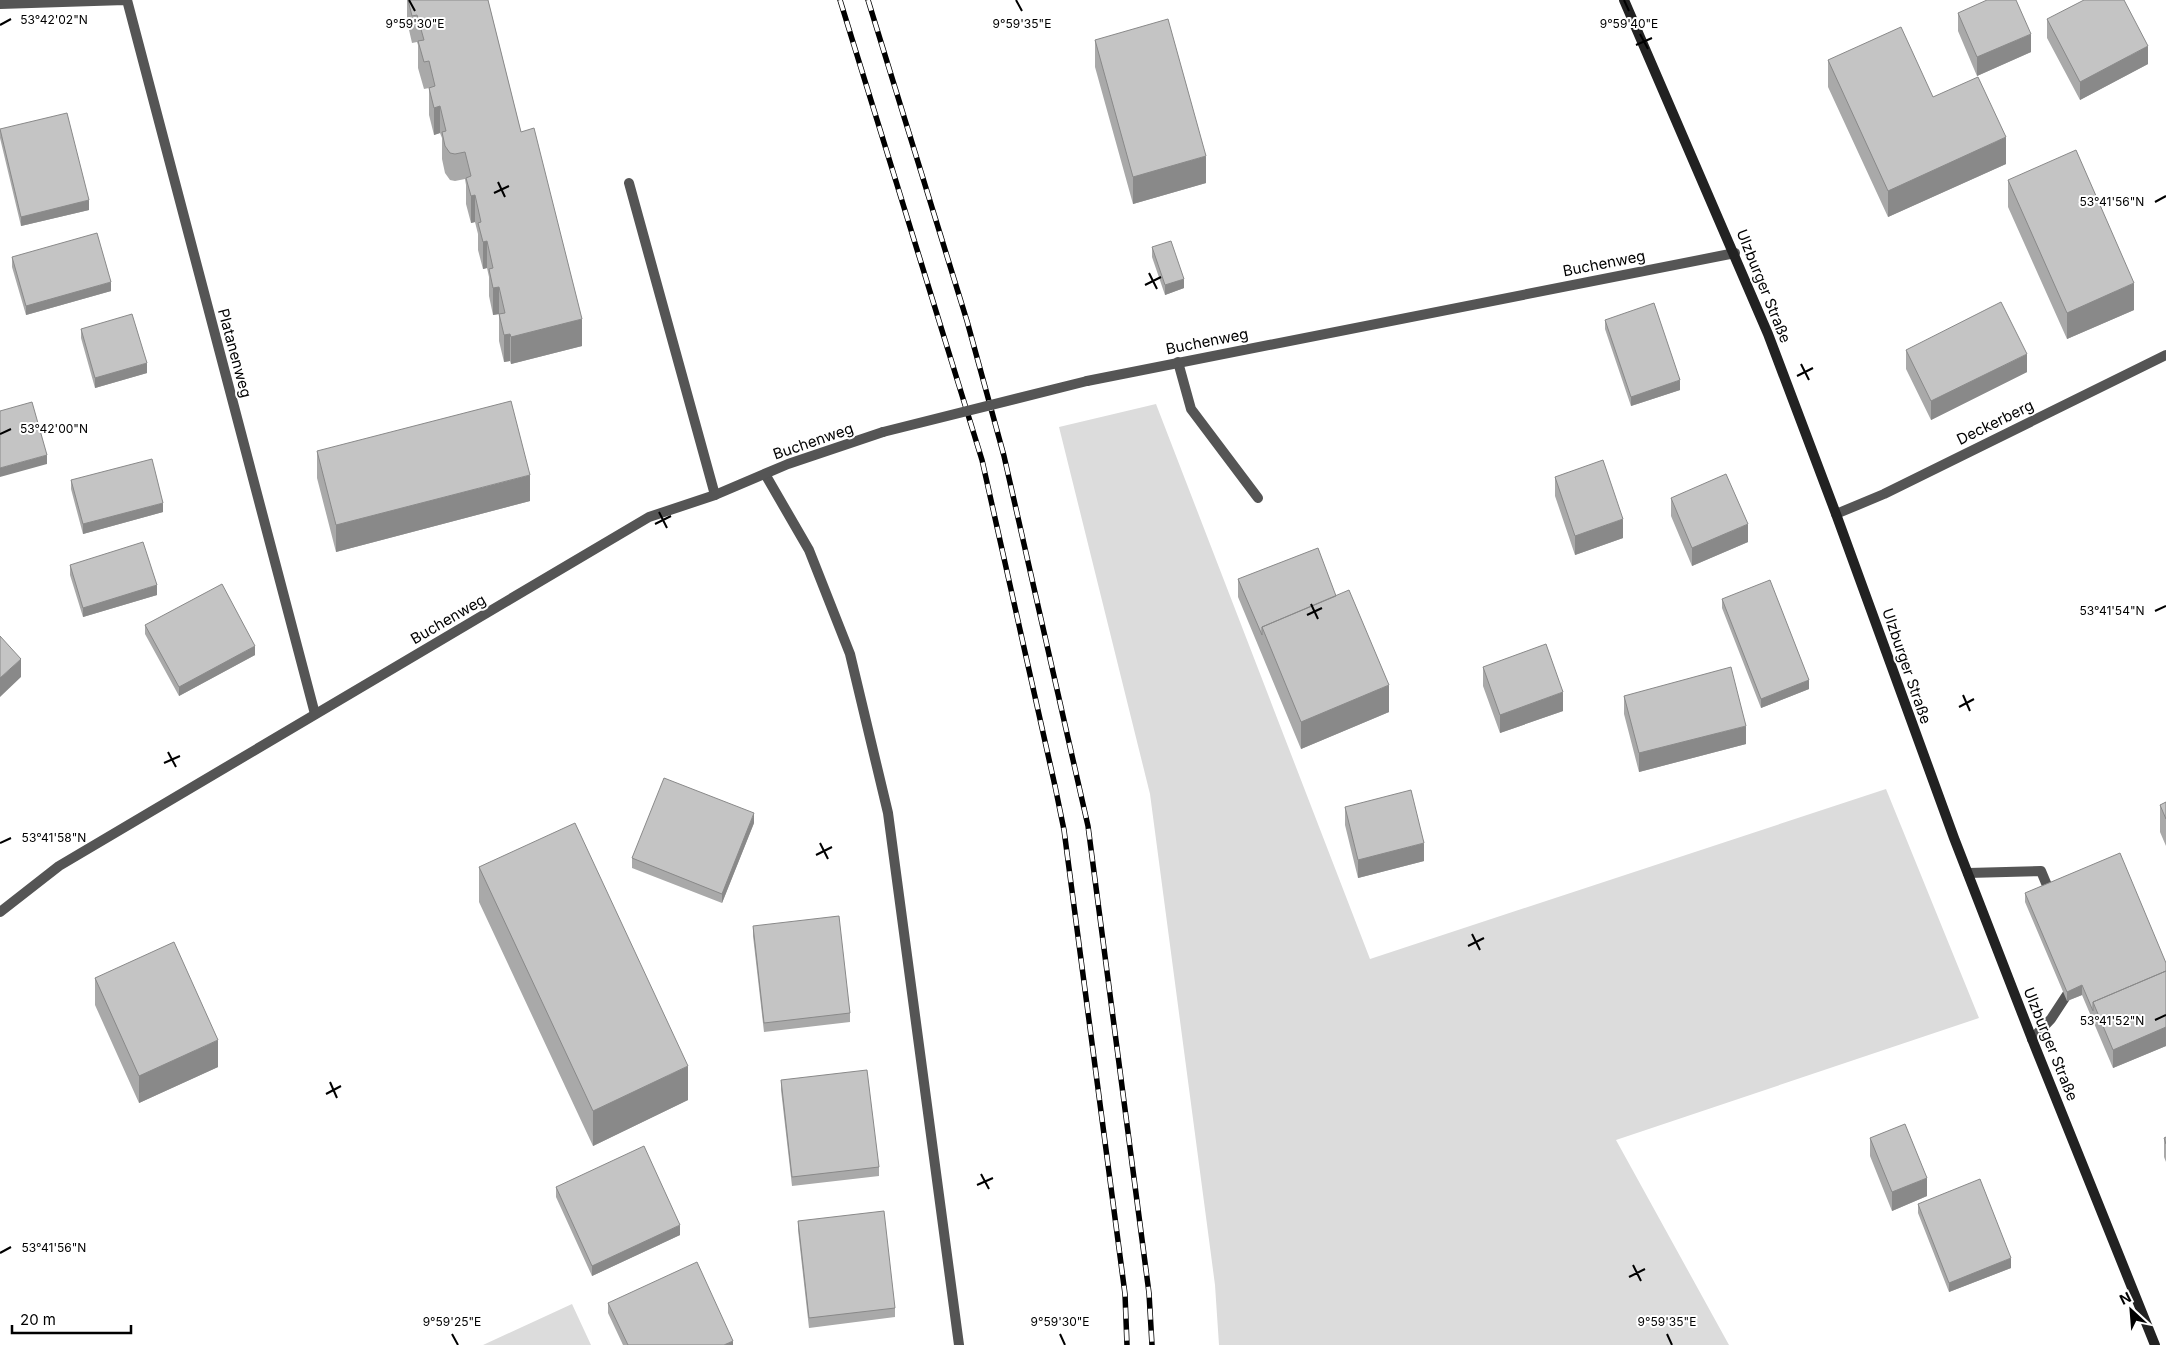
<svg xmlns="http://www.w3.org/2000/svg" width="2166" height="1345" viewBox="0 0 2166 1345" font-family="Inter,sans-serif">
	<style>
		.green { fill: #dcdcdc }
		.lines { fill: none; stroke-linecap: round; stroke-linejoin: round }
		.service { stroke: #555; stroke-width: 10 }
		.minor { stroke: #555; stroke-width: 10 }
		.tertiary { stroke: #555; stroke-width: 10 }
		.secondary { stroke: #222; stroke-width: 10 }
		.rail-casing { stroke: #000; stroke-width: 5.5 }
		.rail { stroke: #fff; stroke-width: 4; stroke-dasharray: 11; stroke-linecap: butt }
		.tertiary-bridge { stroke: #555; stroke-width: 10 }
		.wall { fill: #a9a9a9 }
		.shaded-wall { fill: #898989 }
		.building { fill: #c4c4c4; stroke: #898989 }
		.ticks { fill: none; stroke: #000; stroke-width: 2 }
		.labels { text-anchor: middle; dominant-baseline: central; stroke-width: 4; stroke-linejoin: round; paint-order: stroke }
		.street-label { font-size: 15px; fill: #000; stroke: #fff }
		.ticks-label { font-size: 12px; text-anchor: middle; fill: #000; stroke: #fff; stroke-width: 4; stroke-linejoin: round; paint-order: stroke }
	</style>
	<rect width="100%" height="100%" fill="#fff"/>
	<path class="green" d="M 1156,404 L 1370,959 L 1886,789 L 1979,1018 L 1616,1140 L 1729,1345 L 1219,1345 L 1215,1285 L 1150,794 L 1059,427 Z
		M 572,1304 L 591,1345 L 483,1345 Z"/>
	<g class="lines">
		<path class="service" d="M 629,183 L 715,495
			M 1178,362 L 1191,409 L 1258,498
			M 765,474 L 809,550 L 850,654 L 888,813 L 959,1345
			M 1968,873 L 2041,871 L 2051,895
			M 2032,1039 L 2051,1019 L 2072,987"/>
		<path class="minor" d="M 127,0 L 315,714
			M 0,4 L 125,0
			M 1836,514 L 1884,494 L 2166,355"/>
		<path class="tertiary" d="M 1087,381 L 1735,253
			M 0,912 L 59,866 L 649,517 L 715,495 L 788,464 L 883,432"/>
		<path class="secondary" d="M 1624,0 L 1768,334 L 1836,514 L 1954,838 L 2032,1039 L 2155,1345"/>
		<g class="rail-casing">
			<path id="rail" d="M 840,0 L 982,460 L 1055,786 L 1064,830 L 1125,1294 L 1127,1345
				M 868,0 L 967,321 L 1004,456 L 1088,826 L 1149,1293 L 1152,1345"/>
		</g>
		<use href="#rail" class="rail"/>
		<path class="tertiary-bridge" d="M 883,432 L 1087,381"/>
	</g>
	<path class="wall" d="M 407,0 L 488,0 L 521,132 L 582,346 L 511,364 L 510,361 L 504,362 L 499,341 L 499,314 L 493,315 L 489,296 L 489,277 L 487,268 L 483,269 L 478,250 L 478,234 L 475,222 L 471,223 L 466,204 L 466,185 L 465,179 L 455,181 L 450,180 L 445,173 L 442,159 L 442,138 L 440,133 L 434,135 L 429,115 L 429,88 L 424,89 L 418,68 L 418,45 L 417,42 L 412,43 L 407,21 Z
		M 1958,13 L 2031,52 L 1977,76 L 1958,31 Z
		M 2047,19 L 2148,64 L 2080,100 L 2047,38 Z
		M 1095,40 L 1206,183 L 1133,204 L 1095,67 Z
		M 1828,60 L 1933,97 L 2006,164 L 1888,217 L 1828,87 Z
		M 0,129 L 89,210 L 21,226 L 0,138 Z
		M 2008,180 L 2134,310 L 2067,339 L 2008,207 Z
		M 1152,247 L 1184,288 L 1165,295 L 1152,257 Z
		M 12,257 L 111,291 L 26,315 L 12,267 Z
		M 1605,320 L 1680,390 L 1631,406 L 1605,329 Z
		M 81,329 L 147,373 L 95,388 L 81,338 Z
		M 1906,350 L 2027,372 L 1931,420 L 1906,369 Z
		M 317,451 L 530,501 L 336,552 L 317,478 Z
		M 1555,477 L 1623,538 L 1575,555 L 1555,496 Z
		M 71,480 L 163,512 L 83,534 L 71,489 Z
		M 1671,498 L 1748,542 L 1692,566 L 1671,516 Z
		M 70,565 L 157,595 L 83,617 L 70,575 Z
		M 1238,579 L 1336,596 L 1389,712 L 1301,749 L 1238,597 Z
		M 1722,599 L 1809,689 L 1761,708 L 1722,608 Z
		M 145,625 L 255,655 L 179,696 L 145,634 Z
		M 1483,667 L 1563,711 L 1500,733 L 1483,686 Z
		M 1624,696 L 1746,744 L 1639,772 L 1624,714 Z
		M 2166,802 L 2166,846 L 2160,832 L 2160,805 Z
		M 1345,807 L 1424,861 L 1358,878 L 1345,825 Z
		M 754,823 L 722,903 L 632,868 L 632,858 Z
		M 479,867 L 688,1100 L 593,1146 L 479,902 Z
		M 2025,893 L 2166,963 L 2166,1046 L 2113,1068 L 2082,995 L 2067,1001 L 2025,902 Z
		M 753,926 L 850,1013 L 850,1022 L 764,1032 L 753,936 Z
		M 95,978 L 218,1067 L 139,1103 L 95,1005 Z
		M 781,1080 L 879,1167 L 879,1176 L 792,1186 L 781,1090 Z
		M 2166,1137 L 2166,1162 L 2164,1157 L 2164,1138 Z
		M 1870,1138 L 1927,1196 L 1892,1211 L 1870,1156 Z
		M 556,1187 L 680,1235 L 592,1276 L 556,1197 Z
		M 1918,1204 L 2011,1268 L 1949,1292 L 1918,1213 Z
		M 798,1221 L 895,1308 L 895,1317 L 809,1328 L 798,1230 Z
		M 608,1303 L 733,1345 L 623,1345 L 608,1313 Z"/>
	<path class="shaded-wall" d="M 2031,34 L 2031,52 L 1977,76 L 1977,57 Z
		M 2148,46 L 2148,64 L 2080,100 L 2080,82 Z
		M 440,106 L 440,133 L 434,135 L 434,108 Z
		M 2006,137 L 2006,164 L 1888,217 L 1888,191 Z
		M 1206,156 L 1206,183 L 1133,204 L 1133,177 Z
		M 475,195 L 475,222 L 471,223 L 471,196 Z
		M 89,200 L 89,210 L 21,226 L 21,217 Z
		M 487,241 L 487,268 L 483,269 L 483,242 Z
		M 1184,279 L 1184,288 L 1165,295 L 1165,285 Z
		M 111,282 L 111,291 L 26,315 L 26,306 Z
		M 2134,283 L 2134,310 L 2067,339 L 2067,313 Z
		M 499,287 L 499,314 L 493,315 L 493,288 Z
		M 582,319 L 582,346 L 511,364 L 511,337 Z
		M 510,334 L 510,361 L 504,362 L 504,335 Z
		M 2027,354 L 2027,372 L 1931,420 L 1931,401 Z
		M 147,363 L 147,373 L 95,388 L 95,378 Z
		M 1680,380 L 1680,390 L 1631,406 L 1631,397 Z
		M 47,455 L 47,464 L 0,477 L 0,468 Z
		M 530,475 L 530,501 L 336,552 L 336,525 Z
		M 163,503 L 163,512 L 83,534 L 83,524 Z
		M 1623,519 L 1623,538 L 1575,555 L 1575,536 Z
		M 1748,524 L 1748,542 L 1692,566 L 1692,548 Z
		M 157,585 L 157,595 L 83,617 L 83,608 Z
		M 255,646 L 255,655 L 179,696 L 179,687 Z
		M 21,659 L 21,677 L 0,697 L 0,678 Z
		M 1809,680 L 1809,689 L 1761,708 L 1761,699 Z
		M 1389,685 L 1389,712 L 1301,749 L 1301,722 Z
		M 1563,692 L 1563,711 L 1500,733 L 1500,715 Z
		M 1746,726 L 1746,744 L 1639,772 L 1639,753 Z
		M 754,813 L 754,823 L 722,903 L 722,894 Z
		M 1424,843 L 1424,861 L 1358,878 L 1358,860 Z
		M 2082,985 L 2082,995 L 2067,1001 L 2067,992 Z
		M 2166,1027 L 2166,1046 L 2113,1068 L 2113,1050 Z
		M 218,1040 L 218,1067 L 139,1103 L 139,1076 Z
		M 688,1066 L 688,1100 L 593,1146 L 593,1111 Z
		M 1927,1178 L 1927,1196 L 1892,1211 L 1892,1192 Z
		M 680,1225 L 680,1235 L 592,1276 L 592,1266 Z
		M 2011,1258 L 2011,1268 L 1949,1292 L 1949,1283 Z
		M 733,1341 L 733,1345 L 724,1345 Z"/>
	<path class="building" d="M 408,0 L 488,0 L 521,132 L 534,128 L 582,319 L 511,337 L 510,334 L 504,335 L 499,314 L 505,313 L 499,287 L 493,288 L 489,269 L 493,268 L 487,241 L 483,242 L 478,223 L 481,222 L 475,195 L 471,196 L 466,178 L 471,176 L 465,152 L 455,154 L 450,153 L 445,146 L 442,132 L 446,131 L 440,106 L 434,108 L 429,88 L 435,86 L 429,61 L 424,62 L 418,41 L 424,40 L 417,15 L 412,16 Z
		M 1987,0 L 2016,0 L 2031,34 L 1977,57 L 1958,13 Z
		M 2084,0 L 2124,0 L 2148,46 L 2080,82 L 2047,19 Z
		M 1168,19 L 1206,156 L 1133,177 L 1095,40 Z
		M 1901,27 L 1933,97 L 1978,77 L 2006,137 L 1888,191 L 1828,60 Z
		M 67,113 L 89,200 L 21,217 L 0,129 Z
		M 2076,150 L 2134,283 L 2067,313 L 2008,180 Z
		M 97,233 L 111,282 L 26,306 L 12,257 Z
		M 1171,241 L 1184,279 L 1165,285 L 1152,247 Z
		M 2001,302 L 2027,354 L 1931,401 L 1906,350 Z
		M 1654,303 L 1680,380 L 1631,397 L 1605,320 Z
		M 132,314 L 147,363 L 95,378 L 81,329 Z
		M 511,401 L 530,475 L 336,525 L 317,451 Z
		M 32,402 L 47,455 L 0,468 L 0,411 Z
		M 152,459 L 163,503 L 83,524 L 71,480 Z
		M 1603,460 L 1623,519 L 1575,536 L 1555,477 Z
		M 1726,474 L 1748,524 L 1692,548 L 1671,498 Z
		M 143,542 L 157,585 L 83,608 L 70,565 Z
		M 1318,548 L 1336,596 L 1262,627 L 1262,635 L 1238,579 Z
		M 1770,580 L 1809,680 L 1761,699 L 1722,599 Z
		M 222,584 L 255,646 L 179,687 L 145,625 Z
		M 1349,590 L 1389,685 L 1301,722 L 1262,627 Z
		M 0,636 L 21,659 L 0,678 Z
		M 1546,644 L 1563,692 L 1500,715 L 1483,667 Z
		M 1731,667 L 1746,726 L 1639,753 L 1624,696 Z
		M 664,778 L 754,813 L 722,894 L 632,858 Z
		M 1411,790 L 1424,843 L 1358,860 L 1345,807 Z
		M 2166,802 L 2166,819 L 2160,805 Z
		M 575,823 L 688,1066 L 593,1111 L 479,867 Z
		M 2120,853 L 2166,963 L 2166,971 L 2093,1002 L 2093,1011 L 2082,985 L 2067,992 L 2025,893 Z
		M 839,916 L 850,1013 L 764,1023 L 753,926 Z
		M 174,942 L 218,1040 L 139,1076 L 95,978 Z
		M 2166,971 L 2166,1027 L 2113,1050 L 2093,1002 Z
		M 867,1070 L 879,1167 L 792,1177 L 781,1080 Z
		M 1905,1124 L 1927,1178 L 1892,1192 L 1870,1138 Z
		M 2166,1137 L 2166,1144 L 2164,1138 Z
		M 644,1146 L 680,1225 L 592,1266 L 556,1187 Z
		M 1980,1179 L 2011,1258 L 1949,1283 L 1918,1204 Z
		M 884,1211 L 895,1308 L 809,1318 L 798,1221 Z
		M 697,1262 L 733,1341 L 724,1345 L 628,1345 L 608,1303 Z"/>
	<path class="ticks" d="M 409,0 L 415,11M 1016,0 L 1022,11M 1624,0 L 1629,11M 0,25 L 11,19M 1640,34 L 1648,49M 1636,45 L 1652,38M 498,182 L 505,197M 494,193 L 509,186M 2155,202 L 2166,196M 1149,273 L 1157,289M 1145,285 L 1161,277M 1801,364 L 1809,380M 1797,376 L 1813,368M 0,434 L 11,429M 659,512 L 667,528M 655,524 L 671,516M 1311,604 L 1318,619M 2155,611 L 2166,606M 1307,615 L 1322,608M 1963,695 L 1970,711M 1959,707 L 1974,699M 168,752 L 176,767M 164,763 L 180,756M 0,843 L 11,838M 820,843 L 828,859M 816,855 L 832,847M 1472,934 L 1480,950M 1468,946 L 1484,938M 2155,1020 L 2166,1015M 330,1082 L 337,1098M 326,1094 L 341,1086M 981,1174 L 989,1189M 977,1185 L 993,1178M 0,1253 L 11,1247M 1633,1265 L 1641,1281M 1629,1277 L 1645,1269M 452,1334 L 458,1345M 1060,1334 L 1065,1345M 1667,1334 L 1672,1345"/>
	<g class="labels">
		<g class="street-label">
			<text transform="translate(1604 263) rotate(-11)">Buchenweg</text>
			<text transform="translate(1764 286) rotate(68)">Ulzburger Straße</text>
			<text transform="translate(1207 341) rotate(-11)">Buchenweg</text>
			<text transform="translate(235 353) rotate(75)">Platanenweg</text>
			<text transform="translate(1995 422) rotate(-26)">Deckerberg</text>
			<text transform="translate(813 441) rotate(-19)">Buchenweg</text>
			<text transform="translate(448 619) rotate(-30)">Buchenweg</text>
			<text transform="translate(1907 666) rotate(71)">Ulzburger Straße</text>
			<text transform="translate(2051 1044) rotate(68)">Ulzburger Straße</text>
		</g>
	</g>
	<g class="ticks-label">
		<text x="54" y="24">53°42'02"N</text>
		<text x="415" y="28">9°59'30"E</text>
		<text x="1022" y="28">9°59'35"E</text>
		<text x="1629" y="28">9°59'40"E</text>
		<text x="2112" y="206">53°41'56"N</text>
		<text x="54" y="433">53°42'00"N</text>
		<text x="2112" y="615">53°41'54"N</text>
		<text x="54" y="842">53°41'58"N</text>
		<text x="2112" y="1025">53°41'52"N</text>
		<text x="54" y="1252">53°41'56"N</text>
		<text x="452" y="1326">9°59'25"E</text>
		<text x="1060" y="1326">9°59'30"E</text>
		<text x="1667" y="1326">9°59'35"E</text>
	</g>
	<g transform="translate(2131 1310) rotate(334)" stroke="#ffffff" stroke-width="4" paint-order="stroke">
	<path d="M0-4L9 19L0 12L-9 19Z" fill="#000000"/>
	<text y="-8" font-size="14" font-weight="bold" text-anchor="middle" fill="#000000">N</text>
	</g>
	<path d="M12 1325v8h119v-8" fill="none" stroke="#000000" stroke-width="2.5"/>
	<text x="20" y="1325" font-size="15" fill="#000000" stroke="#ffffff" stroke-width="4" paint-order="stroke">20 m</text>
</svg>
